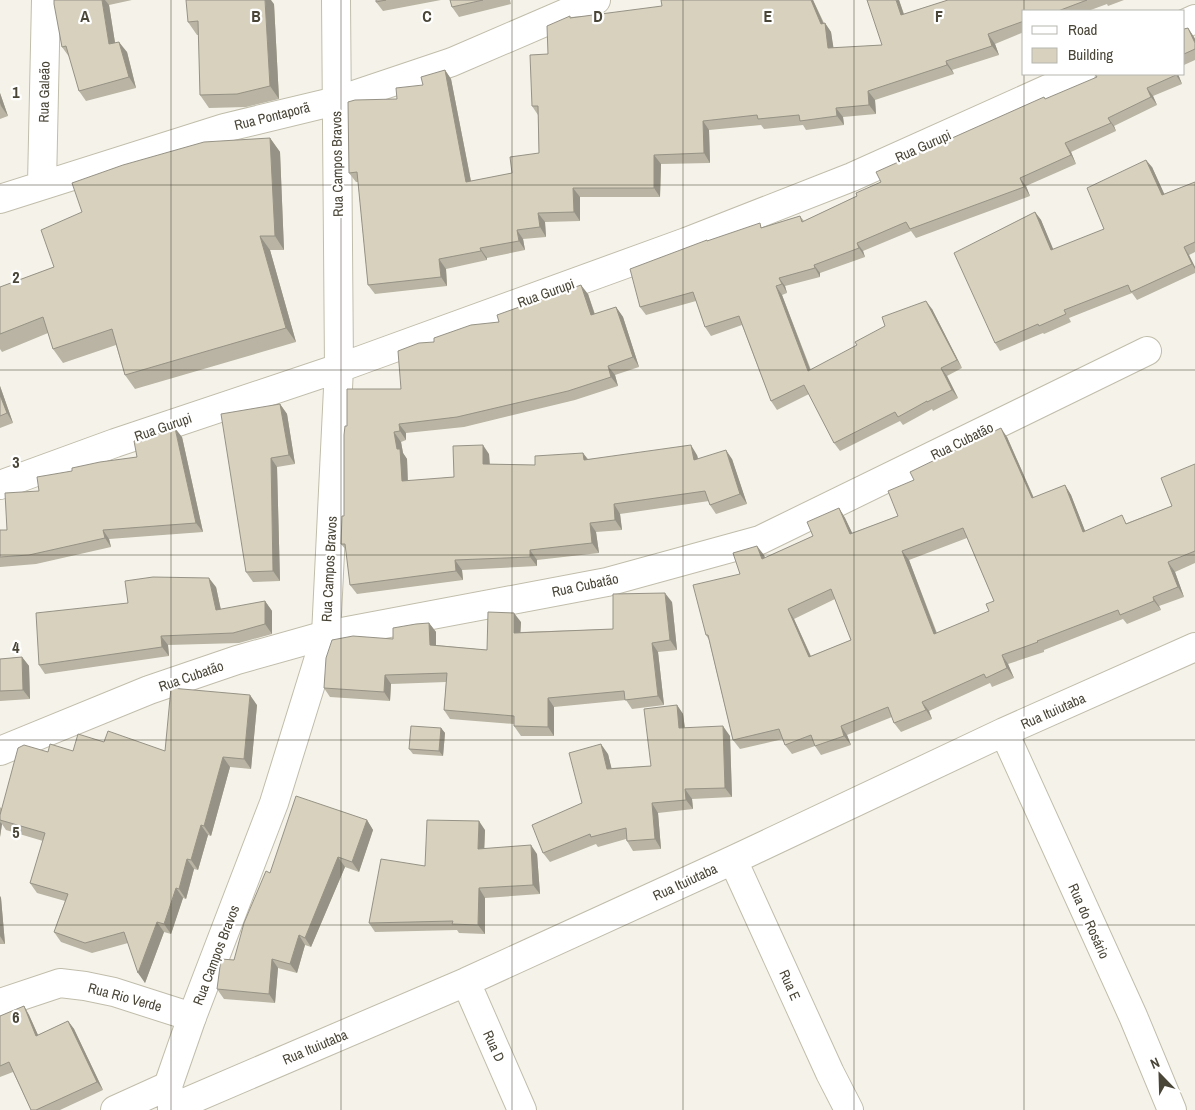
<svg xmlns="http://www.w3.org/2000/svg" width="1195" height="1110" viewBox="0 0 1195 1110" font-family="'Archivo Narrow',sans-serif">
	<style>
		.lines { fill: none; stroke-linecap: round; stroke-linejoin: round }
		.minor-casing { stroke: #c1bdab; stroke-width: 30 }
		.tertiary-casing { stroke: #c1bdab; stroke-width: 30 }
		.minor { stroke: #fff; stroke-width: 28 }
		.tertiary { stroke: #fff; stroke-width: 28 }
		.wall { fill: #b9b4a3; fill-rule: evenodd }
		.shaded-wall { fill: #969285 }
		.building { fill: #d7d1be; stroke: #969285; fill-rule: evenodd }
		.grid { fill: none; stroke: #494537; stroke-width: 1; stroke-opacity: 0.55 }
		.labels { text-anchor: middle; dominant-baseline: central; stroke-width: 4.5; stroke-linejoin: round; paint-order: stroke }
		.street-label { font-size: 14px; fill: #494537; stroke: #fff }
		.grid-label { font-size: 16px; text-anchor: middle; font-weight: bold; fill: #494537; stroke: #fff; stroke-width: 4.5; stroke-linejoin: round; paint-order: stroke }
	</style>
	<rect width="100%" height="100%" fill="#f5f3e9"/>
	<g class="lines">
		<g class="minor-casing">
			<path id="minor" d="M 42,184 L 46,0
				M 0,199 L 224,128 L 336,101 L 452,62 L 596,0
				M 1004,732 L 1133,1016 L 1172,1110
				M 0,751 L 149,690 L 237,660 L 326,635 L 607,582 L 760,540 L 1147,351
				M 733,860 L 830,1073 L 849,1110
				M 466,982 L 522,1110
				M 0,1003 L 60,983 L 85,986 L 114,992 L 192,1017
				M 172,1108 L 466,982 L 733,860 L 1004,732 L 1195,647
				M 115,1110 L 168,1086"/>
		</g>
		<g class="tertiary-casing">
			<path id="tertiary" d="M 1184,24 L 1195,19
				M 0,485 L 115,443 L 339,368 L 686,242 L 852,177 L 1081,74
				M 173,1110 L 168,1086 L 192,1017 L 274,803 L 326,635 L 339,368 L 336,0"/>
		</g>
		<use href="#minor" class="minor"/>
		<use href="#tertiary" class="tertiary"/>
	</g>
	<path class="wall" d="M 54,0 L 132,0 L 109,5 L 115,43 L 127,52 L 136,88 L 86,101 L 79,91 L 70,58 L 62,47 Z
		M 376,0 L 441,0 L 383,11 L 376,2 Z
		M 450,0 L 510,0 L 511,4 L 459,17 L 452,7 Z
		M 813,0 L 824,23 L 825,23 L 831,32 L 833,48 L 882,45 L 899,0 L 904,14 L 948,0 L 1124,0 L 1108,6 L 1107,4 L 1088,11 L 1024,11 L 1024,32 L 995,44 L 999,55 L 952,70 L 954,74 L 875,100 L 876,114 L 843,117 L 844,125 L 806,130 L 803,125 L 764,129 L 761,125 L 709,130 L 710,163 L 661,164 L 660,197 L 580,197 L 580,221 L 545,222 L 546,237 L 523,239 L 525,250 L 487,258 L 487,260 L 446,269 L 447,286 L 375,294 L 368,285 L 358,182 L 356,182 L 349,173 L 397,99 L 423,85 L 445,70 L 451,79 L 471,181 L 512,173 L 539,153 L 538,115 L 532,106 L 548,54 L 571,17 Z
		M 274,4 L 279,99 L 246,107 L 209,108 L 200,95 L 199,35 L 197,35 L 188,22 Z
		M 1188,28 L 1195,39 L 1195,60 L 1184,65 L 1184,29 Z
		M 1178,74 L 1182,84 L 1153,96 L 1157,105 L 1114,126 L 1116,131 L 1071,152 L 1076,164 L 1026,186 L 1030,196 L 916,238 L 911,231 L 863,251 L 865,257 L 820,273 L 820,277 L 785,286 L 787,293 L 782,295 L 811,370 L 932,309 L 962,368 L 947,376 L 958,398 L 933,411 L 932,409 L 903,425 L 900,421 L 840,451 L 834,443 L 809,394 L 777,410 L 771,401 L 742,325 L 711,336 L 705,327 L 696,301 L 646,315 L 640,307 L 708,241 L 763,227 L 800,216 L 804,221 L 857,196 L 881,182 L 1046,99 Z
		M 0,93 L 8,116 L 0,119 Z
		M 270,138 L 280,152 L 284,250 L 270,250 L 296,342 L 135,389 L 125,375 L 116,345 L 63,363 L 53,349 L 48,333 L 2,352 L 0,349 L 0,287 L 54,267 L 82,212 Z
		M 1152,167 L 1164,194 L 1195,182 L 1195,252 L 1189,255 L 1195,267 L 1195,273 L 1137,300 L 1132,293 L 1069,318 L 1071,322 L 1044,334 L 1043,333 L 1000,351 L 995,343 L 1035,212 L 1041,220 L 1053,250 L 1104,229 Z
		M 588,294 L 595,314 L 616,307 L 623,317 L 639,367 L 615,375 L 618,386 L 575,400 L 464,427 L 406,433 L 406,440 L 401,442 L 403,453 L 407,459 L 408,481 L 454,477 L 489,454 L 490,464 L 535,465 L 583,453 L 588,459 L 697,455 L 698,459 L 732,459 L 747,504 L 716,514 L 710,505 L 709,501 L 620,514 L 622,530 L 596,532 L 599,553 L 537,560 L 537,566 L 462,570 L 463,580 L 357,594 L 350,585 L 346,550 L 341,544 L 344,516 L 347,426 L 401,389 L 434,342 Z
		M 0,386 L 13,423 L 0,428 Z
		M 280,404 L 287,414 L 295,464 L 277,467 L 280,581 L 253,582 L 246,572 Z
		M 182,437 L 203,532 L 109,539 L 111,547 L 36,564 L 0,567 L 0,530 L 7,530 L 39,491 L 72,471 L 137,457 Z
		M 1007,437 L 1034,498 L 1065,485 L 1071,495 L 1085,531 L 1127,523 L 1172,506 L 1195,464 L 1195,563 L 1175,572 L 1184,597 L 1159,606 L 1161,610 L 1127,624 L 1123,619 L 1044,650 L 1044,652 L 1008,664 L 1014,678 L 992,687 L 990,683 L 929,711 L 932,719 L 901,732 L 894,723 L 892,717 L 847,735 L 851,745 L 821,755 L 815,746 L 792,754 L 785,745 L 783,739 L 740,749 L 733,740 L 709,640 L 706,635 L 740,574 L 764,555 L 765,558 L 813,536 L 839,508 L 845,518 L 852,533 L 898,516 L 914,480 ZM 967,538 L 994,601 L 989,611 L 937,633 L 909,560 ZM 835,599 L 851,640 L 811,656 L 794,619 Z
		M 216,587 L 221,610 L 265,601 L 272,611 L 272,634 L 239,643 L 168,645 L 169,656 L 45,674 L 39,665 L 128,603 Z
		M 672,602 L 677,650 L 658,652 L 664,705 L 632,709 L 626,700 L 554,707 L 554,736 L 521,736 L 514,726 L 514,724 L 450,719 L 444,710 L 446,682 L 391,684 L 390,701 L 330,697 L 324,688 L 393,639 L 429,623 L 436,632 L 436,645 L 487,650 L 521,622 L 520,632 L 613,629 Z
		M 22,657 L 29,666 L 30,699 L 0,701 L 0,659 Z
		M 257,705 L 251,769 L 230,767 L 211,836 L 208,835 L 198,870 L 194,869 L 186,899 L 183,898 L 171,934 L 164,932 L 145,983 L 128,943 L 92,953 L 61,942 L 54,932 L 65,901 L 37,893 L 30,883 L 43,841 L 6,830 L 2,824 L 0,837 L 0,807 L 2,809 L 48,752 L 73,751 L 104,742 L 165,751 Z
		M 677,705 L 683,714 L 685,728 L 730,736 L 732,797 L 692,799 L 693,809 L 658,813 L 661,849 L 633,851 L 627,841 L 626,839 L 598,847 L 596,844 L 550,862 L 543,853 L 582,803 L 608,754 L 611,768 L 651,766 Z
		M 441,728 L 445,733 L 443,756 L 413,754 L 409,749 Z
		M 367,820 L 373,830 L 359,872 L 345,867 L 311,947 L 305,945 L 297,973 L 278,968 L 275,1003 L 224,999 L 217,989 L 234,960 L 270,873 Z
		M 485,830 L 484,848 L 537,854 L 540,894 L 485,898 L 485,934 L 459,933 L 457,930 L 375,932 L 369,923 L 425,866 Z
		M 0,896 L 1,898 L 5,944 L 0,944 Z
		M 24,1006 L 29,1015 L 38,1035 L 68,1021 L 74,1029 L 103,1090 L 60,1110 L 31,1110 L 13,1072 L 0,1077 L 0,1016 Z"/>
	<path class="shaded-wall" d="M 102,0 L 105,0 L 109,5 L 117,55 L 109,44 Z
		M 265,0 L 271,0 L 274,4 L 279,99 L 270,86 Z
		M 811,0 L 813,0 L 825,27 L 825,23 L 831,32 L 835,57 L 828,48 L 821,24 Z
		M 896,0 L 899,0 L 907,24 L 901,15 Z
		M 1188,28 L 1194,37 L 1195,39 L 1195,43 Z
		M 988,34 L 995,44 L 999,55 L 992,46 Z
		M 119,42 L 127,52 L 136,88 L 129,77 Z
		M 946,61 L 952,70 L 954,74 L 947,65 Z
		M 445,70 L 451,79 L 473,192 L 466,182 Z
		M 1176,74 L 1178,74 L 1182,84 L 1176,75 Z
		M 1147,88 L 1153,96 L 1157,105 L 1151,97 Z
		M 868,91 L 875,100 L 876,114 L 869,105 Z
		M 0,93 L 8,116 L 1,106 L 0,103 Z
		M 836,108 L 843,117 L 844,125 L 837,116 Z
		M 1108,118 L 1114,126 L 1116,131 L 1111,123 Z
		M 703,121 L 709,130 L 710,163 L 704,153 Z
		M 270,138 L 280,152 L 284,250 L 275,236 Z
		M 1065,143 L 1071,152 L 1076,164 L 1071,155 Z
		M 654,155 L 661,164 L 660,197 L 654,188 Z
		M 1146,160 L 1152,167 L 1168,202 L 1162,195 Z
		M 1020,178 L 1026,186 L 1030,196 L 1024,187 Z
		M 573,188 L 580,197 L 580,221 L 574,212 Z
		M 1035,212 L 1041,220 L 1057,258 L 1051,250 Z
		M 538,213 L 545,222 L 546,237 L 540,227 Z
		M 517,230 L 523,239 L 525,250 L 519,241 Z
		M 260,236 L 270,250 L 296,342 L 286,328 Z
		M 857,243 L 863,251 L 865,257 L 859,248 Z
		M 1184,247 L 1189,255 L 1195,267 L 1195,269 L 1192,264 Z
		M 480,248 L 487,258 L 487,260 L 481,251 Z
		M 439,259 L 446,269 L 447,286 L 441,277 Z
		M 814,265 L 820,273 L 820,277 L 815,268 Z
		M 779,278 L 785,286 L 787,293 L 782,284 Z
		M 581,285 L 588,294 L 598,325 L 591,315 Z
		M 776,286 L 782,295 L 814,380 L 808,371 Z
		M 926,301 L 932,309 L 962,368 L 957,360 Z
		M 616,307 L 623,317 L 639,367 L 633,357 Z
		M 608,366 L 615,375 L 618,386 L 611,377 Z
		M 941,368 L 947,376 L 958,398 L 952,390 Z
		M 0,386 L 13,423 L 7,413 L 0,395 Z
		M 280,404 L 287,414 L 295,464 L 289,455 Z
		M 399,424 L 406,433 L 406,440 L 400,431 Z
		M 175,428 L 182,437 L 203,532 L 196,523 Z
		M 1001,428 L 1007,437 L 1038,508 L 1032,498 Z
		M 394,432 L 401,442 L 403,453 L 407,459 L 408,491 L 402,481 Z
		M 483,445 L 489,454 L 490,474 L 483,464 Z
		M 691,445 L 697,455 L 701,470 L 694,460 Z
		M 726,450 L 732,459 L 747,504 L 740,494 Z
		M 583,453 L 590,463 L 584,460 Z
		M 271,458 L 277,467 L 280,581 L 273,571 Z
		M 1065,485 L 1071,495 L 1089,541 L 1083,532 Z
		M 614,504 L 620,514 L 622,530 L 615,520 Z
		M 839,508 L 845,518 L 857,543 L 850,534 Z
		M 590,523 L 596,532 L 599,553 L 592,543 Z
		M 103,530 L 109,539 L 111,547 L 105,538 Z
		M 757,546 L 764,555 L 769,568 L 762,559 Z
		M 530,550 L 537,560 L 537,566 L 530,557 Z
		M 902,551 L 909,560 L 940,643 L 934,634 Z
		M 455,560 L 462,570 L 463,580 L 456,571 Z
		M 1168,562 L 1175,572 L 1184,597 L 1178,587 Z
		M 209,578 L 216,587 L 223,620 L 216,610 Z
		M 665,593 L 672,602 L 677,650 L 670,640 Z
		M 1153,597 L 1159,606 L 1161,610 L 1154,601 Z
		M 265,601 L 272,611 L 272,634 L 265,624 Z
		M 788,609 L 794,619 L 815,666 L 809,657 Z
		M 514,613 L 521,622 L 520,642 L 514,633 Z
		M 429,623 L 436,632 L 436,654 L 430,645 Z
		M 161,636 L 168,645 L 169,656 L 162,647 Z
		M 652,643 L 658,652 L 664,705 L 658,696 Z
		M 1002,655 L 1008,664 L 1014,678 L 1007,668 Z
		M 22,657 L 29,666 L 30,699 L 23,690 Z
		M 385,675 L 391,684 L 390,701 L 384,692 Z
		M 250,695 L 257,705 L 251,769 L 244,759 Z
		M 548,698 L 554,707 L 554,736 L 548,727 Z
		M 922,702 L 929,711 L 932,719 L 926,710 Z
		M 677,705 L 683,714 L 686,738 L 679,728 Z
		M 723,726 L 730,736 L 732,797 L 725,788 Z
		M 841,726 L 847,735 L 851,745 L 844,736 Z
		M 441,728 L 445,733 L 443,756 L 439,751 Z
		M 601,744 L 608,754 L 614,778 L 607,769 Z
		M 223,757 L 230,767 L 211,836 L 204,826 Z
		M 685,789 L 692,799 L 693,809 L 686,800 Z
		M 652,803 L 658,813 L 661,849 L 655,839 Z
		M 367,820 L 373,830 L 359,872 L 352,862 Z
		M 479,821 L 485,830 L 484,858 L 478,849 Z
		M 0,822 L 2,824 L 0,837 Z
		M 201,825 L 208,835 L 198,870 L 191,860 Z
		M 531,845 L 537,854 L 540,894 L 533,885 Z
		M 338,857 L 345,867 L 311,947 L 305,938 Z
		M 187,859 L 194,869 L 186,899 L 179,889 Z
		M 176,888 L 183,898 L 171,934 L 164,924 Z
		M 479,888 L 485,898 L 485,934 L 478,925 Z
		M 0,896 L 1,898 L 5,944 L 0,936 Z
		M 157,922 L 164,932 L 145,983 L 138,973 Z
		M 299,935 L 305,945 L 297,973 L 290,964 Z
		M 272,959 L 278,968 L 275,1003 L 269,994 Z
		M 24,1006 L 29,1015 L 42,1044 L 36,1036 Z
		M 68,1021 L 74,1029 L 103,1090 L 97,1082 Z"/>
	<path class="building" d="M 54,0 L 102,0 L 109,44 L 119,42 L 129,77 L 79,91 L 66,46 L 62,47 L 54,4 Z
		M 186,0 L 265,0 L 270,86 L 237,94 L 200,95 L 198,21 L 188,22 Z
		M 376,0 L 386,0 L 376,2 Z
		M 450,0 L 483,0 L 452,7 Z
		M 661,0 L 811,0 L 821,24 L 825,23 L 828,48 L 882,45 L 867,0 L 896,0 L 901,15 L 948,0 L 1087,0 L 1058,11 L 1024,11 L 1024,21 L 988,34 L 992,46 L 946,61 L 947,65 L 868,91 L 869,105 L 836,108 L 837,116 L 800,121 L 799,115 L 758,119 L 757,115 L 703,121 L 704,153 L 654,155 L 654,188 L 573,188 L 574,212 L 538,213 L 540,227 L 517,230 L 519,241 L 480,248 L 481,251 L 439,259 L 441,277 L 368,285 L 357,172 L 349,173 L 348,102 L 355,100 L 397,99 L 396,88 L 423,85 L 421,77 L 445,70 L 466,182 L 512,173 L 510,157 L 539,153 L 538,106 L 532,106 L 530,55 L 548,54 L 547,26 L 570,16 L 570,18 L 662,6 Z
		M 1188,28 L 1195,43 L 1195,49 L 1184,54 L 1184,29 Z
		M 1095,74 L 1176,74 L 1176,75 L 1147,88 L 1151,97 L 1108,118 L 1111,123 L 1065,143 L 1071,155 L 1020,178 L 1024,187 L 910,229 L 906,222 L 857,243 L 859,248 L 814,265 L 815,268 L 779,278 L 782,284 L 776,286 L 808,371 L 857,345 L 855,342 L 885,326 L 882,317 L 926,301 L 957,360 L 941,368 L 952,390 L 927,402 L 927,401 L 898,417 L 895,412 L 834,443 L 804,385 L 771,401 L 739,316 L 705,327 L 693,292 L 640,307 L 630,269 L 707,240 L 707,241 L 760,223 L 761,228 L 800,216 L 802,222 L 857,196 L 856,193 L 881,182 L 876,172 L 1044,97 L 1045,99 L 1097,77 Z
		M 270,138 L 275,236 L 260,236 L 286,328 L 125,375 L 112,329 L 53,349 L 43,317 L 0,334 L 0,287 L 54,267 L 41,230 L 82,212 L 72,183 L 123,165 L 204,142 Z
		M 1146,160 L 1162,195 L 1195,182 L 1195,242 L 1184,247 L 1192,264 L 1131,292 L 1128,285 L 1064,310 L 1066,314 L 1039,326 L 1038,324 L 995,343 L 954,253 L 1035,212 L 1051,250 L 1104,229 L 1087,188 Z
		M 581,285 L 591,315 L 616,307 L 633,357 L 608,366 L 611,377 L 568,391 L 457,417 L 399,424 L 400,431 L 394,432 L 397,449 L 400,449 L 402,481 L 454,477 L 453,446 L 483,445 L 483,464 L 535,465 L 535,456 L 583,453 L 584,460 L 691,445 L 694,460 L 726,450 L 740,494 L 710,505 L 705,491 L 614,504 L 615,520 L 590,523 L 592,543 L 530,550 L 530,557 L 455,560 L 456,571 L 350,585 L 345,544 L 341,544 L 342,516 L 344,516 L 344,435 L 345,426 L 347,426 L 347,389 L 401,389 L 398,351 L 419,343 L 434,342 L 434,338 L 471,325 L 499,322 L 497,315 Z
		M 0,395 L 7,413 L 0,416 Z
		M 280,404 L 289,455 L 271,458 L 273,571 L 246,572 L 221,414 Z
		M 175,428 L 196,523 L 103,530 L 105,538 L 29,555 L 0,557 L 0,530 L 7,530 L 5,493 L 39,491 L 37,477 L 72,471 L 72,468 L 100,462 L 137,457 L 134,441 Z
		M 1001,428 L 1032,498 L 1065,485 L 1083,532 L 1122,515 L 1126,524 L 1172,506 L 1161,478 L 1195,464 L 1195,551 L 1168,562 L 1178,587 L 1153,597 L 1154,601 L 1120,615 L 1118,610 L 1037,641 L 1038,642 L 1002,655 L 1007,668 L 986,678 L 984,674 L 922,702 L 926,710 L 894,723 L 888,707 L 841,726 L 844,736 L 815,746 L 811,735 L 785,745 L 779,729 L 733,740 L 708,635 L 706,635 L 693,585 L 740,574 L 733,553 L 757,546 L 762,559 L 813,536 L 807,522 L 839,508 L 850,534 L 898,516 L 888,491 L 914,480 L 910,472 ZM 963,528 L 994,601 L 986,604 L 989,611 L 934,634 L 902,551 ZM 831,589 L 851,640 L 809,657 L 788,609 Z
		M 153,577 L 209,578 L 216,610 L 265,601 L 265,624 L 233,633 L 161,636 L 162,647 L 39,665 L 36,613 L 128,603 L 125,581 Z
		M 665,593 L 670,640 L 652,643 L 658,696 L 625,700 L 624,691 L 548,698 L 548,727 L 514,726 L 514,716 L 444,710 L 447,673 L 385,675 L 384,692 L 324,688 L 326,658 L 332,640 L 353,636 L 393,639 L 393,628 L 416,624 L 429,623 L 430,645 L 487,650 L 488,612 L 514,613 L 514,633 L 613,629 L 613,594 Z
		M 22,657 L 23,690 L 0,691 L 0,659 Z
		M 171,688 L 250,695 L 244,759 L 223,757 L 204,826 L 201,825 L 191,860 L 187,859 L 179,889 L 176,888 L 164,924 L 157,922 L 138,973 L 124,932 L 85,943 L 54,932 L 68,894 L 30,883 L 45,833 L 0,820 L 0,815 L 18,748 L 24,745 L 48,752 L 50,744 L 73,751 L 78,734 L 104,742 L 108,731 L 165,751 Z
		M 677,705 L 679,728 L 723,726 L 725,788 L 685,789 L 686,800 L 652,803 L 655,839 L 627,841 L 626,828 L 591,837 L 590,834 L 543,853 L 532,825 L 582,803 L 569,753 L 601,744 L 607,769 L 651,766 L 644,709 Z
		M 411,726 L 441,728 L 439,751 L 409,749 Z
		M 296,796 L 367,820 L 352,862 L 338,857 L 305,938 L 299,935 L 290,964 L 272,959 L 269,994 L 217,989 L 221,959 L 234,960 L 244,923 L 266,871 L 270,873 Z
		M 427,820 L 479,821 L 478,849 L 531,845 L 533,885 L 479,888 L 478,925 L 452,924 L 453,921 L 369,923 L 381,859 L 425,866 Z
		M 24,1006 L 36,1036 L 68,1021 L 97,1082 L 36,1110 L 31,1110 L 9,1062 L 0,1066 L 0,1016 Z"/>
	<path class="grid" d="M 171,0 L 171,1110M 341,0 L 341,1110M 512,0 L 512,1110M 683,0 L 683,1110M 854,0 L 854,1110M 1024,0 L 1024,11M 1024,74 L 1024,1110M 0,185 L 1195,185M 0,370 L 1195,370M 0,555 L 1195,555M 0,740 L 1195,740M 0,925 L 1195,925"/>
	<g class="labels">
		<g class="street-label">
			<text transform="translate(44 92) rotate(-89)">Rua Galeão</text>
			<text transform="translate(272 116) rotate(-14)">Rua Pontaporã</text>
			<text transform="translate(923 146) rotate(-24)">Rua Gurupi</text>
			<text transform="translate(337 164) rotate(-91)">Rua Campos Bravos</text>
			<text transform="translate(546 293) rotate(-20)">Rua Gurupi</text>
			<text transform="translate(163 427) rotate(-19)">Rua Gurupi</text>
			<text transform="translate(962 441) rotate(-26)">Rua Cubatão</text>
			<text transform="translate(329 569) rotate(-87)">Rua Campos Bravos</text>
			<text transform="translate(585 585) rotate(-12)">Rua Cubatão</text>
			<text transform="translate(191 676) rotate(-19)">Rua Cubatão</text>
			<text transform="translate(1053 711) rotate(-24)">Rua Ituiutaba</text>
			<text transform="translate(685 882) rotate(-25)">Rua Ituiutaba</text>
			<text transform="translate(1089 921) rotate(66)">Rua do Rosário</text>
			<text transform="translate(216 955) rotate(-69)">Rua Campos Bravos</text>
			<text transform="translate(790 985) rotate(66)">Rua E</text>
			<text transform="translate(125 997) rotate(15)">Rua Rio Verde</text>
			<text transform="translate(494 1046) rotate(66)">Rua D</text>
			<text transform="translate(315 1047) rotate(-23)">Rua Ituiutaba</text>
		</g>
	</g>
	<g class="grid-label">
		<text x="85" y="22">A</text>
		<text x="256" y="22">B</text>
		<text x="427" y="22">C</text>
		<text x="598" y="22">D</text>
		<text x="768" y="22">E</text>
		<text x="939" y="22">F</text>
		<text x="16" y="98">1</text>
		<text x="16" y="283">2</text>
		<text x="16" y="468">3</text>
		<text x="16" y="653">4</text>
		<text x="16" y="838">5</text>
		<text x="16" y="1023">6</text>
	</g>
	<rect x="1022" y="10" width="162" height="65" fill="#ffffff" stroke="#b6b5af"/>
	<rect x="1032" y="26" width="25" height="8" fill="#ffffff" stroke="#b6b5af"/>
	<text x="1068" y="35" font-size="15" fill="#494537">Road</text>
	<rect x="1032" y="48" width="25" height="15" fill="#d7d1be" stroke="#b6b5af"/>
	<text x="1068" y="60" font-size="15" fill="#494537">Building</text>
	<g transform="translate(1160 1075) rotate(337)" stroke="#ffffff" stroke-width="4" paint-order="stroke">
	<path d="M0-4L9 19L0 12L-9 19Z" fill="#494537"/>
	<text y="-8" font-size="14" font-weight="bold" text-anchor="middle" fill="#494537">N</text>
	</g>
</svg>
